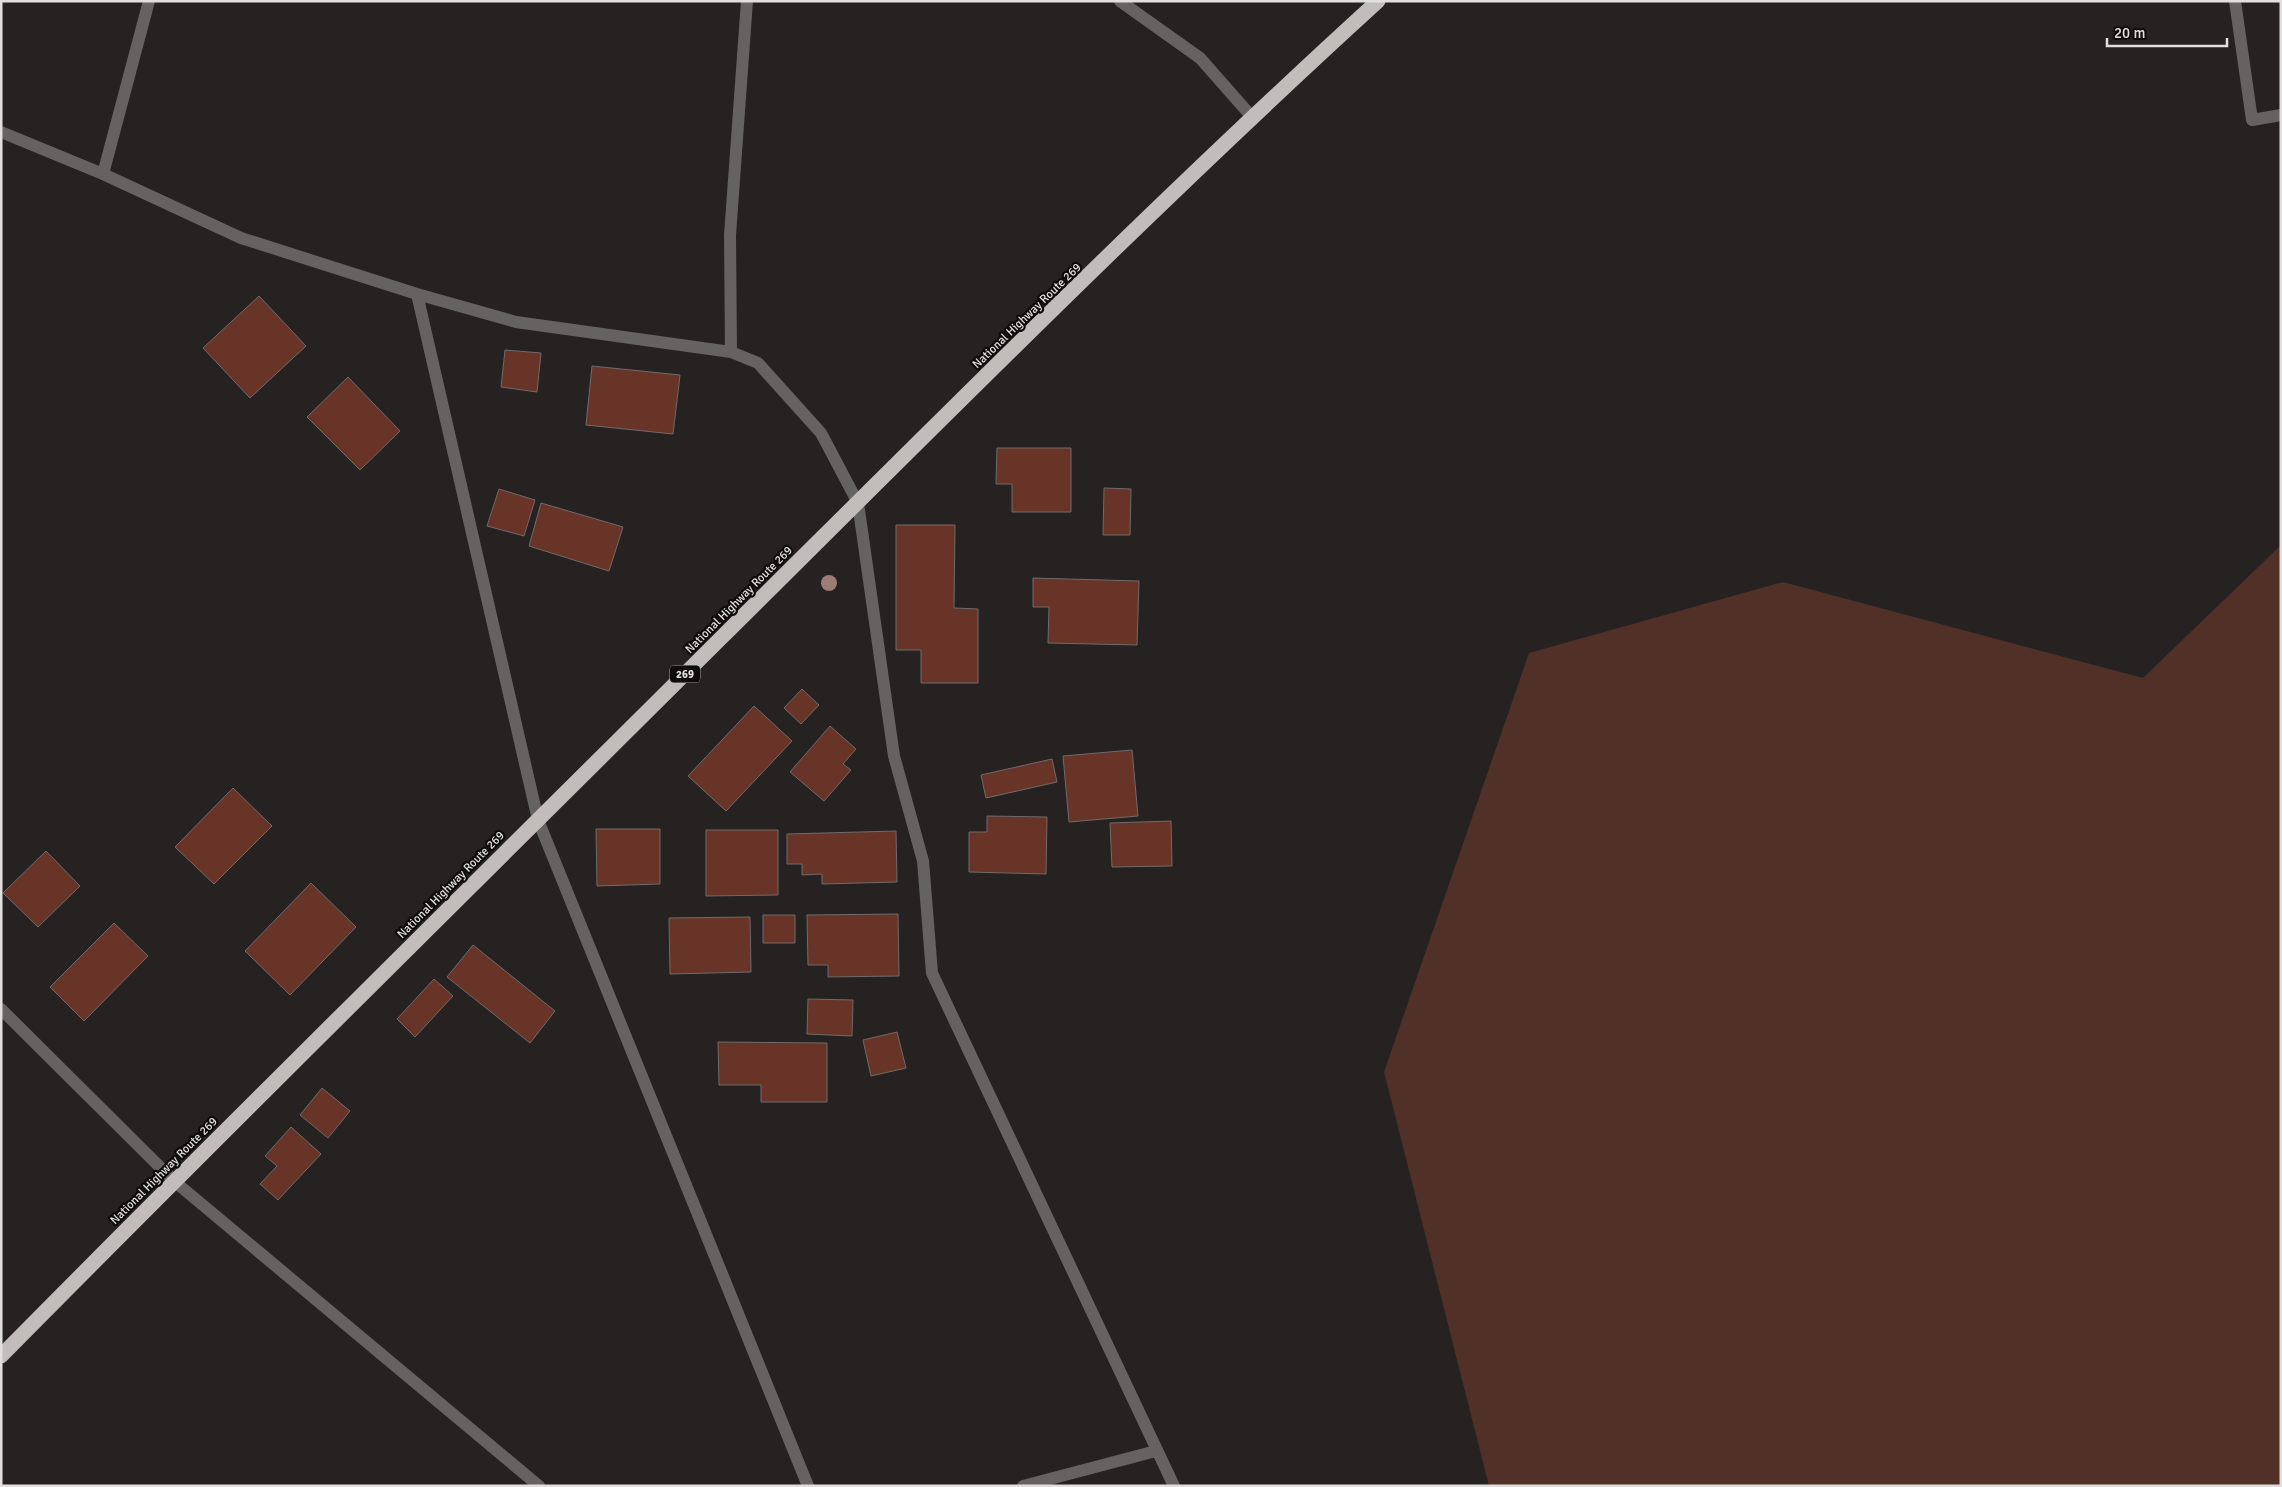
<svg xmlns="http://www.w3.org/2000/svg" width="2282" height="1487" viewBox="0 0 2282 1487" font-family="Signika,sans-serif">
	<style>
		.green { fill: #503027 }
		.building { fill: #673427; stroke: #706b6a }
		.lines { fill: none; stroke-linecap: round; stroke-linejoin: round }
		.minor { stroke: #656362; stroke-width: 12 }
		.highway { stroke: #c2bdbb; stroke-width: 15 }
		.tree { fill: #9c7d75 }
		.labels { text-anchor: middle; dominant-baseline: central; stroke-width: 4.5; stroke-linejoin: round; paint-order: stroke }
		.shield { fill: #0e0c0b; stroke: #a2a09f; stroke-width: 1 }
		.shield-label { font-size: 11px; font-weight: bold; fill: #e2dfdf }
		.street-label { font-size: 12px; fill: #e2dfdf; stroke: #0e0c0b }
	</style>
	<rect width="100%" height="100%" fill="#262221"/>
	<path class="green" d="M 2281,545 L 2281,1486 L 1489,1486 L 1384,1072 L 1529,653 L 1783,582 L 2143,678 Z"/>
	<path class="building" d="M 259,296 L 306,346 L 250,398 L 203,348 Z
		M 505,350 L 541,353 L 537,392 L 501,387 Z
		M 592,366 L 680,375 L 673,434 L 586,425 Z
		M 348,377 L 400,431 L 360,470 L 307,417 Z
		M 997,448 L 1071,448 L 1071,512 L 1012,512 L 1012,484 L 996,484 Z
		M 1104,488 L 1131,489 L 1130,535 L 1103,535 Z
		M 499,489 L 535,500 L 524,536 L 487,526 Z
		M 541,503 L 623,527 L 609,571 L 529,546 Z
		M 896,525 L 955,525 L 954,608 L 978,609 L 978,683 L 921,683 L 921,650 L 896,650 Z
		M 1033,578 L 1139,581 L 1137,645 L 1048,643 L 1049,607 L 1033,607 Z
		M 802,689 L 819,705 L 801,724 L 784,708 Z
		M 754,706 L 792,741 L 726,811 L 688,776 Z
		M 830,726 L 856,749 L 843,764 L 851,770 L 824,801 L 790,772 Z
		M 1132,750 L 1138,816 L 1069,822 L 1063,756 Z
		M 1052,759 L 1057,782 L 986,798 L 981,775 Z
		M 233,788 L 272,826 L 214,884 L 175,847 Z
		M 987,816 L 1047,817 L 1046,874 L 969,872 L 969,832 L 987,832 Z
		M 1171,821 L 1172,866 L 1112,867 L 1110,823 Z
		M 596,829 L 660,829 L 660,884 L 597,886 Z
		M 706,830 L 778,830 L 778,895 L 706,896 Z
		M 896,831 L 897,882 L 822,884 L 822,874 L 802,875 L 802,864 L 787,864 L 787,834 Z
		M 46,851 L 80,886 L 38,927 L 3,893 Z
		M 311,883 L 356,927 L 290,995 L 245,951 Z
		M 898,914 L 899,976 L 828,977 L 828,965 L 808,965 L 807,915 Z
		M 763,915 L 795,915 L 795,943 L 763,943 Z
		M 750,917 L 751,972 L 670,974 L 669,918 Z
		M 114,923 L 148,956 L 84,1021 L 50,987 Z
		M 473,945 L 555,1011 L 530,1043 L 447,977 Z
		M 434,979 L 453,996 L 415,1037 L 397,1019 Z
		M 808,999 L 853,1000 L 852,1036 L 807,1034 Z
		M 897,1032 L 906,1068 L 871,1076 L 863,1040 Z
		M 718,1042 L 827,1043 L 827,1102 L 761,1102 L 761,1085 L 719,1085 Z
		M 322,1088 L 350,1111 L 328,1138 L 300,1115 Z
		M 291,1127 L 321,1154 L 278,1200 L 260,1184 L 277,1166 L 265,1156 Z"/>
	<g class="lines">
		<path class="minor" d="M 1120,1 L 1200,58 L 1252,117
			M 2235,1 L 2252,120 L 2281,115
			M 1,132 L 103,174 L 241,238 L 417,294 L 516,322 L 731,352 L 758,363 L 821,433 L 858,503 L 894,756 L 923,861 L 932,973 L 1174,1486
			M 103,174 L 149,1
			M 417,294 L 538,820 L 808,1486
			M 731,352 L 730,235 L 747,1
			M 1,1009 L 174,1181 L 539,1486
			M 1023,1486 L 1156,1451"/>
		<path class="highway" d="M 1,1356 C 240,1114 482,876 723,636 C 939,422 1153,206 1378,1"/>
	</g>
	<circle class="tree" cx="829" cy="583" r="8"/>
	<g class="labels">
		<rect class="shield" x="670" y="665.5" width="30" height="17" rx="4"/>
		<g class="shield-label">
			<text x="685" y="674">269</text>
		</g>
		<g class="street-label">
			<text transform="translate(1027 316) rotate(-44)">National Highway Route 269</text>
			<text transform="translate(739 600) rotate(-45)">National Highway Route 269</text>
			<text transform="translate(451 885) rotate(-45)">National Highway Route 269</text>
			<text transform="translate(164 1171) rotate(-45)">National Highway Route 269</text>
		</g>
	</g>
	<rect width="2282" height="1487" fill="none" stroke="#e2dfdf" stroke-width="5"/>
	<path d="M2107 38v8h120v-8" fill="none" stroke="#e2dfdf" stroke-width="2.5"/>
	<text x="2114" y="38" font-size="15" fill="#e2dfdf" stroke="#0e0c0b" stroke-width="4" paint-order="stroke">20 m</text>
</svg>
